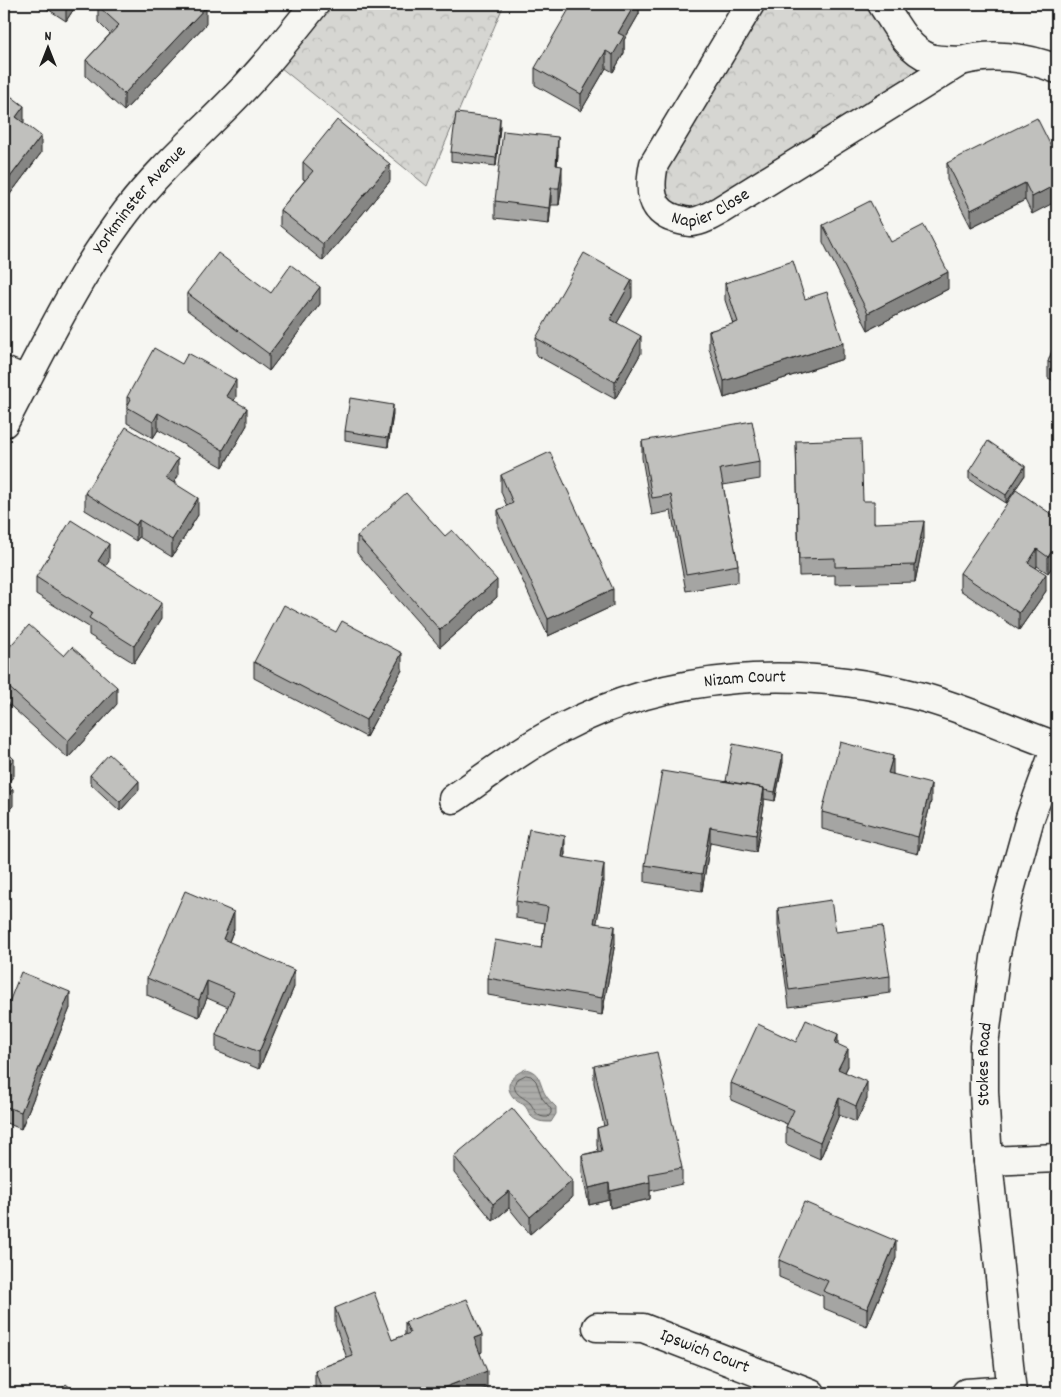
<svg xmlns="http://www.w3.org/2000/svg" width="1061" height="1397" viewBox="0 0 1061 1397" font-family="Dekko,sans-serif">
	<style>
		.park { fill: url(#park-crowns); stroke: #797977 }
		.water { fill: url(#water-rules); stroke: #727271 }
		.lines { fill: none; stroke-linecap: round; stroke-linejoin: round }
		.shore { stroke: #565654; stroke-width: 1 }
		.street-casing { stroke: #1c1c1c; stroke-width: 31 }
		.street { stroke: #f6f6f2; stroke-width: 28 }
		.wall { fill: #a5a5a3; stroke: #1c1c1c }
		.shaded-wall { fill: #868684; stroke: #1c1c1c }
		.building { fill: #c0c0bd; stroke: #1c1c1c }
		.labels { text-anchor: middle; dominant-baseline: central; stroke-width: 4; stroke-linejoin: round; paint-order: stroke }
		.street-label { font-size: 18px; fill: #1c1c1c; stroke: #f6f6f2 }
	</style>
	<defs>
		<pattern id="park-crowns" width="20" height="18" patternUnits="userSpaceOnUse" patternTransform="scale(1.25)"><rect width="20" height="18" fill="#d6d6d2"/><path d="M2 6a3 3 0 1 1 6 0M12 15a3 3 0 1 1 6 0" fill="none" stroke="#b7b7b4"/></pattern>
		<pattern id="water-rules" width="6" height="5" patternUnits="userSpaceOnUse" patternTransform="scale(1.25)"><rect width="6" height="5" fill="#acaca9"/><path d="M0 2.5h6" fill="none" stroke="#939391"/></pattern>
	</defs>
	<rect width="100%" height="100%" fill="#f6f6f2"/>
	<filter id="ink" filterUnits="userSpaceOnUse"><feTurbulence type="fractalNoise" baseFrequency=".02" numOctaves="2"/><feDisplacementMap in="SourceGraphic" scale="10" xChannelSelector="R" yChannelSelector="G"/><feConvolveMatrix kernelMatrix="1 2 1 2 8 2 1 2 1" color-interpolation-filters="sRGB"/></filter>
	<g filter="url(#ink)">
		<path class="park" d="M 315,4 L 504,4 L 427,186 L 270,59 Z
			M 750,4 L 882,4 L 902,33 L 961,61 L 721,210 L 662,213 L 661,152 Z"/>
		<path class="water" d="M 526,1069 C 541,1073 539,1083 545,1094 C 548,1099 552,1103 556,1107 L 556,1114 L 551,1122 C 543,1122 536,1122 530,1115 C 528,1111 527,1108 524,1105 C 523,1104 518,1102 517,1101 C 501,1087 511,1075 526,1069 Z"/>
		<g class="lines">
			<path class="shore" d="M 526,1075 L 531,1076 L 536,1081 L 542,1098 L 551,1109 L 551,1113 L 548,1117 C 536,1118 536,1111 530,1103 C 523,1096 510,1094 516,1080 Z"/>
			<g class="street-casing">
				<g id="street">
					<path id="s1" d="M 750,4 L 654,164 C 649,188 649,211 676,219 C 681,220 687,222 692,222 C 702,221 712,215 721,210 L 961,61 C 994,52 1025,57 1057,69"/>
					<path d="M 882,4 C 895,23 907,50 930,58 C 940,61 951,60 961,61"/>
					<path d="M 4,371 L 26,380"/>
					<path id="s2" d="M 4,423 C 42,351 77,276 127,211 C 162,165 208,127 247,85 C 271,59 293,32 315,4"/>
					<path id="s3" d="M 453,799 C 488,775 523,748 560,729 C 670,671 799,665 918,696 C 965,708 1010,730 1056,746"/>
					<path d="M 988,1161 L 1057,1158"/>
					<path id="s4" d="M 597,1327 L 643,1328 L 811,1393"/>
					<path d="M 966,1393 L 1011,1390"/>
					<path id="s5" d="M 1012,1393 L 988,1161 L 984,1091 L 984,1045 L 995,958 L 1007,901 L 1030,818 L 1057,744"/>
				</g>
			</g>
			<use href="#street" class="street"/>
		</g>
		<path class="wall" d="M 40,4 L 77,4 L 66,21 Z
			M 639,4 L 639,14 L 624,40 L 624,53 L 613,72 L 606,68 L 581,111 L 535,85 L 535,68 Z
			M 98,6 L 206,24 L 124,111 L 86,76 L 86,60 L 110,34 L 98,22 Z
			M 4,91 L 24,123 L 41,153 L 8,197 L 4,194 Z
			M 500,127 L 496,166 L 451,161 L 451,152 Z
			M 558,154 L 557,165 L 562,183 L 559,205 L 551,205 L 549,224 L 495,218 L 495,201 Z
			M 1057,158 L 1032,214 L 1025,200 L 971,227 L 947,180 L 947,163 Z
			M 303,162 L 390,181 L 323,261 L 280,226 L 280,210 L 305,180 L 303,179 Z
			M 823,225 L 891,242 L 948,289 L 868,330 L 823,242 Z
			M 725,283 L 805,299 L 843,359 L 724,398 L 709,348 L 709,331 L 733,324 L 725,300 Z
			M 187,293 L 271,293 L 320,304 L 269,371 L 187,310 Z
			M 632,297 L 617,323 L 641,353 L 615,399 L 536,355 L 536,338 Z
			M 1057,337 L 1057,382 L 1048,378 L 1048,362 Z
			M 127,397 L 236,397 L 234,400 L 247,425 L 223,467 L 158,430 L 153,438 L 127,423 Z
			M 393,414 L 388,447 L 345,440 L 345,431 Z
			M 1057,417 L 1057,442 L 1053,439 L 1053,422 Z
			M 642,441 L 760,462 L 760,479 L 723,485 L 738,565 L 738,582 L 686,591 L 671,511 L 652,515 L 642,458 Z
			M 796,441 L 863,501 L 874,523 L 924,538 L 915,582 L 835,584 L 835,575 L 799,576 Z
			M 969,471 L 1025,475 L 1006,503 L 969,479 Z
			M 501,475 L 613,606 L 548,636 L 498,527 L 498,510 L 507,506 L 501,492 Z
			M 178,476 L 174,483 L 198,515 L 172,557 L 139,537 L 136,541 L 85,510 L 85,493 Z
			M 1057,518 L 1057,560 L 1048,573 L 1037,566 L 1036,568 L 1046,591 L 1019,630 L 960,590 L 960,573 Z
			M 357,536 L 445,536 L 497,597 L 440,647 L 357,553 Z
			M 109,561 L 105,566 L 162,618 L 134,663 L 89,635 L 89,627 L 36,594 L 36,577 Z
			M 4,653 L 117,704 L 68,758 L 4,700 Z
			M 254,662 L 402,670 L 366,737 L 254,678 Z
			M 783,762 L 775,801 L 764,799 L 764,805 L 756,852 L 710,843 L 702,891 L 645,882 L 645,865 L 726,781 Z
			M 893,773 L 893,775 L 931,801 L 918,854 L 822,829 L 822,812 Z
			M 90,775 L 139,790 L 120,811 L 90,783 Z
			M 565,852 L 565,857 L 604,881 L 596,923 L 615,943 L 602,1015 L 488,995 L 488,978 L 541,948 L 545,923 L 516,918 L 516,901 Z
			M 778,908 L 836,932 L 890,976 L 890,993 L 789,1007 L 778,925 Z
			M 234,929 L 229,942 L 294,987 L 259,1069 L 216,1051 L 216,1035 L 228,1007 L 207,998 L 199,1017 L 147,995 L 147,978 Z
			M 70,1008 L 21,1129 L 4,1122 L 4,1015 Z
			M 796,1042 L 838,1045 L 848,1066 L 845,1072 L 867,1099 L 856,1122 L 839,1115 L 820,1159 L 786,1144 L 786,1127 L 787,1124 L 731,1100 L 731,1083 Z
			M 594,1066 L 682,1168 L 682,1184 L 650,1191 L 650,1199 L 610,1208 L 609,1200 L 589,1205 L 582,1172 L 582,1155 L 598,1151 L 597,1145 L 597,1128 L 604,1126 L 594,1083 Z
			M 454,1156 L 572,1198 L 530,1234 L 509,1208 L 493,1221 L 454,1173 Z
			M 896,1258 L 867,1326 L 823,1308 L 823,1296 L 779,1277 L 779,1260 Z
			M 335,1308 L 392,1340 L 405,1335 L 405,1322 L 482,1352 L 480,1353 L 487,1388 L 474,1393 L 317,1393 L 315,1387 L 315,1370 L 347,1358 L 335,1325 Z"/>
		<path class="shaded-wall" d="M 66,4 L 77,4 L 66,21 Z
			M 635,4 L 639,4 L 639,14 L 624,40 L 624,53 L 613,72 L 613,55 L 618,33 Z
			M 206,7 L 206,24 L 124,111 L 124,94 Z
			M 606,51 L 606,68 L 581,111 L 581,94 Z
			M 24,106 L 24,123 L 16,117 Z
			M 500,118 L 500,127 L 496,166 L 496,158 Z
			M 41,136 L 41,153 L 8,197 L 8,180 Z
			M 558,137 L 558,154 L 556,182 L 556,165 Z
			M 390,164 L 390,181 L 323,261 L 323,244 Z
			M 562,166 L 562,183 L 559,205 L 559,188 Z
			M 1025,183 L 1025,200 L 971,227 L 971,210 Z
			M 1057,184 L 1057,201 L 1032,214 L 1032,197 Z
			M 551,188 L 551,205 L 549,224 L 549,208 Z
			M 5,196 L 5,213 L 4,215 L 4,199 Z
			M 948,272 L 948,289 L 868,330 L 868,313 Z
			M 632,280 L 632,297 L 610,335 L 610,319 Z
			M 320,287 L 320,304 L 269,371 L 269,354 Z
			M 641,336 L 641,353 L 615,399 L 615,382 Z
			M 843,343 L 843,359 L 724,398 L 724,381 Z
			M 236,380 L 236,397 L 226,413 L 226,396 Z
			M 393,405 L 393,414 L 388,447 L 388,438 Z
			M 247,408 L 247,425 L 223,467 L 223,450 Z
			M 158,413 L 158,430 L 153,438 L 153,422 Z
			M 178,459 L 178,476 L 166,495 L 166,478 Z
			M 1025,466 L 1025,475 L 1006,503 L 1006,495 Z
			M 198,498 L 198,515 L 172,557 L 172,540 Z
			M 139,520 L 139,537 L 136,541 L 136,525 Z
			M 924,521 L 924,538 L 915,582 L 915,565 Z
			M 1057,543 L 1057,560 L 1048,573 L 1048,557 Z
			M 109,544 L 109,561 L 98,578 L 98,561 Z
			M 1037,549 L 1037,566 L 1028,580 L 1028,563 Z
			M 1046,574 L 1046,591 L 1019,630 L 1019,613 Z
			M 497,580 L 497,597 L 440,647 L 440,630 Z
			M 613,589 L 613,606 L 548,636 L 548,619 Z
			M 162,602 L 162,618 L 134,663 L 134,646 Z
			M 402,653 L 402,670 L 366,737 L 366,720 Z
			M 117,687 L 117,704 L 68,758 L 68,741 Z
			M 783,754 L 783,762 L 775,801 L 775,792 Z
			M 893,756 L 893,773 L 888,790 L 888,773 Z
			M 14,759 L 14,776 L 4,787 L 4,770 Z
			M 139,781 L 139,790 L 120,811 L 120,802 Z
			M 931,784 L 931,801 L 918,854 L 918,837 Z
			M 764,788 L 764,805 L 756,852 L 756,835 Z
			M 13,789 L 13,806 L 4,815 L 4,799 Z
			M 710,827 L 710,843 L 702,891 L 702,874 Z
			M 565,836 L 565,852 L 562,873 L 562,857 Z
			M 604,864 L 604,881 L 594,940 L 594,923 Z
			M 234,912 L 234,929 L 223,956 L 223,939 Z
			M 615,926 L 615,943 L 602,1015 L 602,998 Z
			M 294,970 L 294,987 L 259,1069 L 259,1052 Z
			M 207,981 L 207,998 L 199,1017 L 199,1000 Z
			M 70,992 L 70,1008 L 21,1129 L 21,1112 Z
			M 838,1034 L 838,1051 L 835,1043 Z
			M 848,1049 L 848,1066 L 838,1086 L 838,1069 Z
			M 867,1082 L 867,1099 L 856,1122 L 856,1106 Z
			M 839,1098 L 839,1115 L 820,1159 L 820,1142 Z
			M 572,1181 L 572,1198 L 530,1234 L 530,1217 Z
			M 650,1182 L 650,1199 L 610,1208 L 610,1191 Z
			M 609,1183 L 609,1200 L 589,1205 L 589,1188 Z
			M 509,1191 L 509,1208 L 493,1221 L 493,1204 Z
			M 896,1241 L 896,1258 L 867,1326 L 867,1309 Z
			M 482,1335 L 482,1352 L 474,1355 L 474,1338 Z
			M 487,1371 L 487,1388 L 474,1393 L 430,1393 Z"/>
		<path class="building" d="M 100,4 L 203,4 L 206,7 L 124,94 L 86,60 L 119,25 L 98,6 Z
			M 572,4 L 635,4 L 618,33 L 624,36 L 613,55 L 606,51 L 581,94 L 535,68 Z
			M 4,91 L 24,106 L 16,117 L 41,136 L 8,180 L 4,177 Z
			M 456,113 L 500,118 L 496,158 L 451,152 Z
			M 1037,118 L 1057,158 L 1057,184 L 1032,197 L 1025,183 L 971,210 L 947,163 Z
			M 337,120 L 390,164 L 323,244 L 280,210 L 313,171 L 303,162 Z
			M 503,131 L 558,137 L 556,165 L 562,166 L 559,188 L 551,188 L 549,208 L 495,201 Z
			M 870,201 L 891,242 L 924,225 L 948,272 L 868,313 L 823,225 Z
			M 218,253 L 271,293 L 291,265 L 320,287 L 269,354 L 187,293 Z
			M 584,253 L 632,280 L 610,319 L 641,336 L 615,382 L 536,338 Z
			M 793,261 L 805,299 L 827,292 L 843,343 L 724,381 L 709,331 L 738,322 L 725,283 Z
			M 1057,337 L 1057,365 L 1048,362 Z
			M 154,348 L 182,364 L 188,353 L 236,380 L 226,396 L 247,408 L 223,450 L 158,413 L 153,422 L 127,407 L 131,399 L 127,397 Z
			M 350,398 L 393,405 L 388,438 L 345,431 Z
			M 1057,417 L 1057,425 L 1053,422 Z
			M 752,421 L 760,462 L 720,469 L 738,565 L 686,574 L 671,495 L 652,498 L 642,441 Z
			M 126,427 L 178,459 L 166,478 L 198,498 L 172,540 L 139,520 L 136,525 L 85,493 Z
			M 861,439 L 863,501 L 874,501 L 874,523 L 924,521 L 915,565 L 835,567 L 835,558 L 799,559 L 796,441 Z
			M 988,441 L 1025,466 L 1006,495 L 969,471 Z
			M 550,452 L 613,589 L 548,619 L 498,510 L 513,503 L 501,475 Z
			M 1016,490 L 1057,518 L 1057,543 L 1048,557 L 1037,549 L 1028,563 L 1046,574 L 1019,613 L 960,573 Z
			M 406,493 L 445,536 L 452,530 L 497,580 L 440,630 L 357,536 Z
			M 71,520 L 109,544 L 98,561 L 162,602 L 134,646 L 89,618 L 92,613 L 36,577 Z
			M 284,605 L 336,632 L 342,621 L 402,653 L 366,720 L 254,662 Z
			M 29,625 L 64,656 L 72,647 L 117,687 L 68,741 L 4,683 L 4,653 Z
			M 840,742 L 893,756 L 888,773 L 931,784 L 918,837 L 822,812 Z
			M 733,744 L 783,754 L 775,792 L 764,790 L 764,788 L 726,781 Z
			M 4,749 L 14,759 L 4,770 Z
			M 109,754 L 139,781 L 120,802 L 90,775 Z
			M 662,771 L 764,788 L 756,835 L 710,827 L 702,874 L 645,865 Z
			M 4,780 L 13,789 L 4,799 Z
			M 529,829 L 565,836 L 562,857 L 604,864 L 594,923 L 615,926 L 602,998 L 488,978 L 495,940 L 541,948 L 548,907 L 516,901 Z
			M 185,891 L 234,912 L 223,939 L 294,970 L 259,1052 L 216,1035 L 234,992 L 207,981 L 199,1000 L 147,978 Z
			M 831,900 L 836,932 L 882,926 L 890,976 L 789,990 L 778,908 Z
			M 21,972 L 70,992 L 21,1112 L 4,1106 L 4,1015 Z
			M 806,1020 L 838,1034 L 835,1043 L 848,1049 L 838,1069 L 867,1082 L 856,1106 L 839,1098 L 820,1142 L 786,1127 L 794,1110 L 731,1083 L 758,1024 L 796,1042 Z
			M 657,1052 L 682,1168 L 649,1174 L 650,1182 L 610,1191 L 609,1183 L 589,1188 L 582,1155 L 602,1151 L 597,1128 L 607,1125 L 594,1066 Z
			M 512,1108 L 572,1181 L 530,1217 L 509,1191 L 493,1204 L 454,1156 Z
			M 804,1202 L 896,1241 L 867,1309 L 823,1291 L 828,1281 L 779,1260 Z
			M 374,1292 L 392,1340 L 410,1333 L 405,1322 L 467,1299 L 482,1335 L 474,1338 L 487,1371 L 430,1393 L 323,1393 L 315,1370 L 353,1356 L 335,1308 Z
			M 66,1384 L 77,1393 L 58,1393 Z"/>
	</g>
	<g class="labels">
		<g class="street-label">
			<text stroke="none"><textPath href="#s2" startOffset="262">Yorkminster Avenue</textPath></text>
			<text stroke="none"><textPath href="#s1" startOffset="291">Napier Close</textPath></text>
			<text stroke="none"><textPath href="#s3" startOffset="321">Nizam Court</textPath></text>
			<text stroke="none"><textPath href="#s5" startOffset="330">Stokes Road</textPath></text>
			<text stroke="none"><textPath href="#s4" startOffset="112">Ipswich Court</textPath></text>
		</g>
	</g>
	<rect width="1061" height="1397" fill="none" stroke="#f6f6f2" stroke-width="20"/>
	<rect x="10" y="10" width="1041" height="1377" fill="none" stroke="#1c1c1c" stroke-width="2" filter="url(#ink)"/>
	<g transform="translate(48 48)" stroke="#f6f6f2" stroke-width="4" paint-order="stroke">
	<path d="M0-4L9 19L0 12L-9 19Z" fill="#1c1c1c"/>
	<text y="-8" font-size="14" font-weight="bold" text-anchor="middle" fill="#1c1c1c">N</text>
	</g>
</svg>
